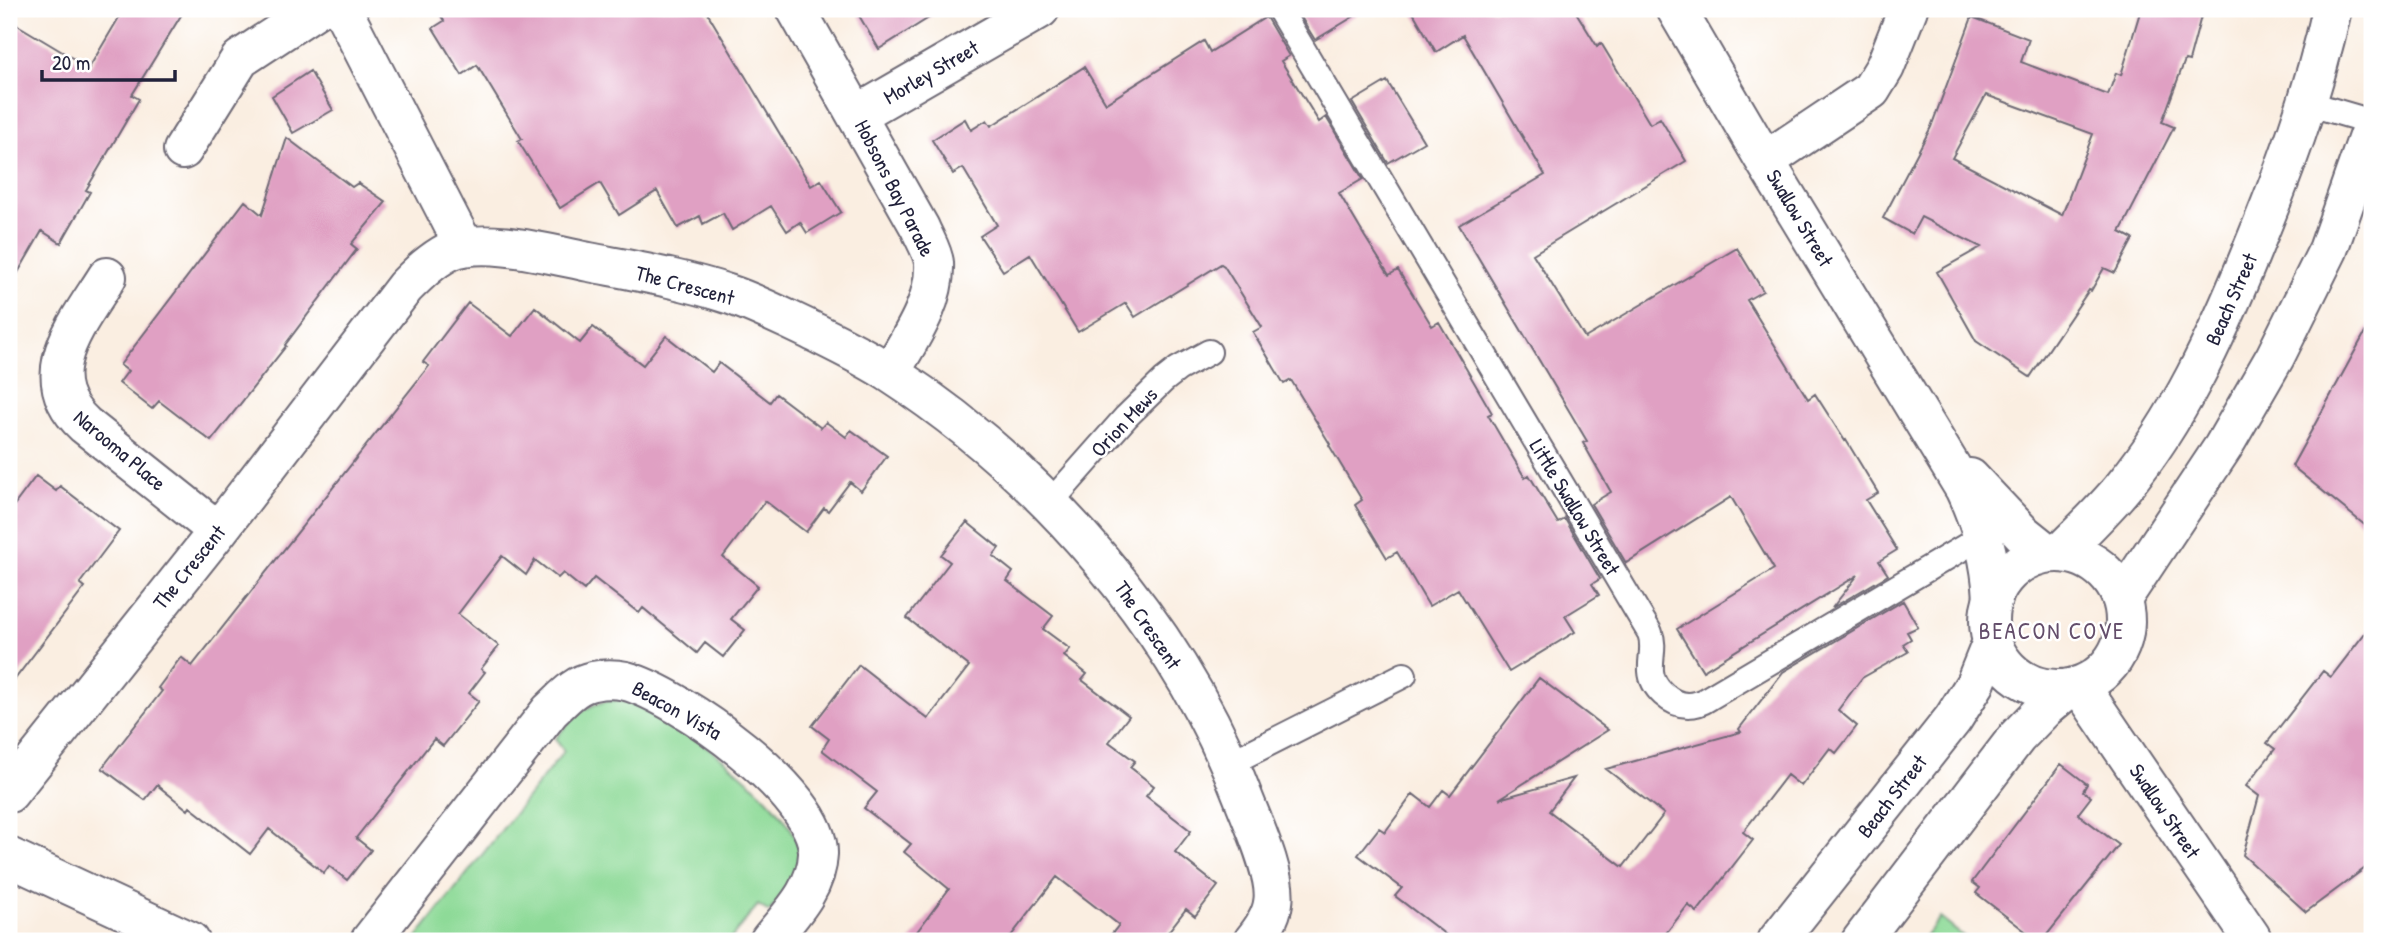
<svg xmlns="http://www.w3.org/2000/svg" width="2381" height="950" viewBox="0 0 2381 950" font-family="'Patrick Hand',sans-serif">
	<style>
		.green { fill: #8eda98; stroke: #587e6a; stroke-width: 2 }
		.building { fill: #e0a0c3; fill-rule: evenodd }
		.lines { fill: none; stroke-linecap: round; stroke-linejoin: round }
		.service-casing { stroke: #6e6975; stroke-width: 28 }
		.minor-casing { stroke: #6e6975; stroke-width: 42 }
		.tertiary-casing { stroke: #6e6975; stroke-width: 42 }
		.service { stroke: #fff; stroke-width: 24 }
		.minor { stroke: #fff; stroke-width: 38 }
		.tertiary { stroke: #fff; stroke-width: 38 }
		.labels { text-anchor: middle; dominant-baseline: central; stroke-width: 5; stroke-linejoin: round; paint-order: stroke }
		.street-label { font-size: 21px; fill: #22223b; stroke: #fff }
		.neighbourhood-label { font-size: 23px; letter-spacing: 2px; fill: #644e6b; stroke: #fff }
	</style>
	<rect width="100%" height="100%" fill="#fff"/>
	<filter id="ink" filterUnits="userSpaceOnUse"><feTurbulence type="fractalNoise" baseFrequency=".0143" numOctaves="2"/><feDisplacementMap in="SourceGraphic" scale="14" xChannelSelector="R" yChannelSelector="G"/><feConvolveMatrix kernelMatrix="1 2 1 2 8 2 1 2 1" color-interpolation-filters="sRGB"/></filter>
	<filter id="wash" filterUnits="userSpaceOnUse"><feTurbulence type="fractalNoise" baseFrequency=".00686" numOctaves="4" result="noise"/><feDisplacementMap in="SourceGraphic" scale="28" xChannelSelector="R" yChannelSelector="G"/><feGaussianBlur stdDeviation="1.57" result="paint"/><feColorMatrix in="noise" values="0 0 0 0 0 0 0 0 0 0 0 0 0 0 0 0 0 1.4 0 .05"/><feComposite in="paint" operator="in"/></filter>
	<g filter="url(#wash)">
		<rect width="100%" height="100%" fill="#faeee1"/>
		<path class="green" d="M 614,700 C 626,701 639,705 650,710 C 689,729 789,803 798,846 C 804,872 784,893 769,912 L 758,905 L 729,941 L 414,941 L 564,751 L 555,739 C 572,718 586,703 614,700 Z
			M 1940,918 L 1969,941 L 1922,941 Z"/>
		<g id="blocks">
			<path class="building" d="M 124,9 L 185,9 L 132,95 L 139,99 L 86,190 L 90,192 L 61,243 L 42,231 L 9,288 L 9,20 L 89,68 Z
				M 437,9 L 705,9 L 811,186 L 821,180 L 841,212 L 807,233 L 800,222 L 787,231 L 771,206 L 732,230 L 723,213 L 703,224 L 700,216 L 678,228 L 657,191 L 619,215 L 600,183 L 560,208 L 518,141 L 522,139 L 477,65 L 462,75 L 433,28 L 444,21 Z
				M 855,9 L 943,9 L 879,49 Z
				M 1296,9 L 1366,9 L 1315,40 Z
				M 1411,9 L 1574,9 L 1597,46 L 1601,43 L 1650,124 L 1660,118 L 1686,161 L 1533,254 L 1585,338 L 1737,248 L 1763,291 L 1747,300 L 1808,399 L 1815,394 L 1845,441 L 1846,440 L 1878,493 L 1866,500 L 1897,550 L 1879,561 L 1888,575 L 1832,608 L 1858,575 L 1703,671 L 1677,629 L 1774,569 L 1731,497 L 1626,563 L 1591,504 L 1611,492 L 1583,443 L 1587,441 L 1459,225 L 1545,175 L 1463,35 L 1436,52 Z
				M 2141,9 L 2203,9 L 2189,61 L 2185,60 L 2162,122 L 2174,127 L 2120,232 L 2133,239 L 2115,273 L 2104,268 L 2091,291 L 2089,290 L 2030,377 L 1976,341 L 1937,272 L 1981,247 L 1921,217 L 1912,234 L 1883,218 L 1931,127 L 1972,17 L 2029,39 L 2021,62 L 2108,95 L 2116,73 L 2121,75 ZM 1986,95 L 2093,134 L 2062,215 L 1952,158 Z
				M 1266,17 L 1289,56 L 1281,61 L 1319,122 L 1326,117 L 1363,179 L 1339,193 L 1365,237 L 1389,275 L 1398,270 L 1432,326 L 1439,322 L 1492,413 L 1488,415 L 1525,478 L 1529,475 L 1558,523 L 1565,519 L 1600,579 L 1592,584 L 1599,595 L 1565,616 L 1575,632 L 1509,672 L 1458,589 L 1429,606 L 1397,552 L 1387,558 L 1355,505 L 1362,500 L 1329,445 L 1330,444 L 1291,380 L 1284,384 L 1253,332 L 1262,327 L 1224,266 L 1221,264 L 1135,317 L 1126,303 L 1078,332 L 1030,254 L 1003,271 L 980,236 L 997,225 L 963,168 L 953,174 L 932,140 L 965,119 L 971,130 L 987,120 L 991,126 L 1084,67 L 1106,103 L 1204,41 L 1210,52 Z
				M 310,71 L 333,110 L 293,133 L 272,96 Z
				M 1387,81 L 1424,142 L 1388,163 L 1352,102 Z
				M 287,138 L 352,187 L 358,183 L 386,202 L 351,244 L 357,249 L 285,345 L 286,346 L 211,441 L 159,401 L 152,409 L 119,383 L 128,371 L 120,365 L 245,201 L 262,215 Z
				M 468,303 L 512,336 L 535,307 L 580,343 L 593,327 L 643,365 L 666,336 L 712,372 L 719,363 L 770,402 L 776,394 L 821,428 L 826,422 L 846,437 L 851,430 L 887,456 L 861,491 L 850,482 L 828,511 L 824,508 L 806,532 L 765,501 L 723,557 L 758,586 L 731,619 L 745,630 L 723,657 L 705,643 L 697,653 L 643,608 L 639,613 L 594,578 L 584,590 L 563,573 L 558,578 L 535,560 L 526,575 L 502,556 L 458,614 L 499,646 L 481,669 L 485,672 L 469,693 L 479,701 L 443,746 L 434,739 L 356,838 L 371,850 L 347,880 L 329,866 L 324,873 L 269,829 L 250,854 L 190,807 L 188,810 L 157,785 L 145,800 L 102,768 L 162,691 L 158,688 L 181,657 L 192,666 L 429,366 L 423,362 Z
				M 2372,320 L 2372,531 L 2292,466 Z
				M 36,476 L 56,491 L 60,486 L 119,531 L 80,583 L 85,587 L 9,687 L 9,512 Z
				M 967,522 L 999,548 L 993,556 L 1013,572 L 1007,581 L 1053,616 L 1043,629 L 1070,649 L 1064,656 L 1087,674 L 1082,680 L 1129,716 L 1109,742 L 1135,761 L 1130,767 L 1154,786 L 1146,796 L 1191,831 L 1175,852 L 1218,886 L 1195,916 L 1186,909 L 1161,941 L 1106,941 L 1119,925 L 1057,877 L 1007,941 L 910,941 L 949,889 L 904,852 L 911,844 L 864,808 L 877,792 L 822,750 L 829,739 L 812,726 L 859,665 L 928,719 L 969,666 L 907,618 L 950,562 L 941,555 Z
				M 1903,601 L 1918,627 L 1907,632 L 1911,639 L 1903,644 L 1908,652 L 1862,678 L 1838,710 L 1857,726 L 1836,753 L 1830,748 L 1801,786 L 1787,775 L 1743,832 L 1753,840 L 1697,912 L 1688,905 L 1660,941 L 1454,941 L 1395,896 L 1402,888 L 1358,855 L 1379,828 L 1385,832 L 1413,794 L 1430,807 L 1443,790 L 1450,795 L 1539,678 L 1608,730 L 1499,799 L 1574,778 L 1549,811 L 1623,867 L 1664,814 L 1606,769 L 1741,732 L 1739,729 L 1783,672 Z
				M 2372,624 L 2372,863 L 2306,912 L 2243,855 L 2259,796 L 2246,786 L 2275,749 L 2267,743 L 2323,671 L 2331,677 Z
				M 2061,764 L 2087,784 L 2083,791 L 2091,797 L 2078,814 L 2119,845 L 2042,941 L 2038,941 L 1976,893 L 1980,888 L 1972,882 Z"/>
		</g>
	</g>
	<g filter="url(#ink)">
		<use href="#blocks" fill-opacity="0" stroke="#6e6975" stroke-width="2"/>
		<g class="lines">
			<g class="service-casing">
				<path id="service" d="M 1279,9 L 1650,633 C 1655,646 1650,657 1651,671 C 1652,688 1671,705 1688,705 C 1696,705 1703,702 1709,698 L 1983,536
					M 2307,103 L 2372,122
					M 1050,503 L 1126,417 L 1164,380 L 1178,369 L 1209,352
					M 1230,763 L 1404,675"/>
			</g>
			<g class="minor-casing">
				<path id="minor" d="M 342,9 L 464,246
					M 796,9 L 920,228 C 924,238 933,252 934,263 C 936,303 909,340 890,373
					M 1676,9 L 1765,161 L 1964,488 C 1981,523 1991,559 1993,599
					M 858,114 L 1040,9
					M 183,150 L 240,59 L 316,9
					M 1765,161 L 1871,90 L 1885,67 L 1908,9
					M 107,277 C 77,325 32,376 85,425 L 218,531
					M 1970,478 L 2022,533 L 2047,553
					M 2080,686 L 2251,937
					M 9,793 L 218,531 L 405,287 C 418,274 431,261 448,252 C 481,235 553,255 589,262 C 635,271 683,279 728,294 C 756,303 782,317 808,329 C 836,343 864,356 890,373 C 1042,472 1178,626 1243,797 C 1253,823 1278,877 1273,903 C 1271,918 1262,930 1253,941
					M 9,857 L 190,941
					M 370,941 L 550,711 C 563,699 575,684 593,681 C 603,679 616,679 626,681 C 679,695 820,794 818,854 C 817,889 789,916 769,941"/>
			</g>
			<g class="tertiary-casing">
				<path id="tertiary" d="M 2061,552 C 2082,531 2104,510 2123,487 C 2179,419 2217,336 2250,255 C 2283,175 2314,93 2332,9
					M1989 621a68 68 0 1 1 136 0a68 68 0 1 1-136 0Z
					M 2122,599 L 2223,447 L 2275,357 L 2328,250 L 2372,125
					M 1777,941 L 1953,719 L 1975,684 L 1992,642
					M 1861,941 L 2017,737 L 2045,708 L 2069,688"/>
			</g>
			<use href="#service" class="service"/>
			<use href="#minor" class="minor"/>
			<use href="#tertiary" class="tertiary"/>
		</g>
	</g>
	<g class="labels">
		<g class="street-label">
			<text transform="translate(931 72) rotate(-30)">Morley Street</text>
			<text transform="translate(895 188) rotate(63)">Hobsons Bay Parade</text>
			<text transform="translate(1800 218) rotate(59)">Swallow Street</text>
			<text transform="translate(685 285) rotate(15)">The Crescent</text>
			<text transform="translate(2231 299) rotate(-66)">Beach Street</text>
			<text transform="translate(1124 422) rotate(-47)">Orion Mews</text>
			<text transform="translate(120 450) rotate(40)">Narooma Place</text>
			<text transform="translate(1575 507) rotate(59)">Little Swallow Street</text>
			<text transform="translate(189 567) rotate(-51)">The Crescent</text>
			<text transform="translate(1148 625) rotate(56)">The Crescent</text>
			<text transform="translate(677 710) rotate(29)">Beacon Vista</text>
			<text transform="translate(1892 796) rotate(-52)">Beach Street</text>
			<text transform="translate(2165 811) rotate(56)">Swallow Street</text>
		</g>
		<g class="neighbourhood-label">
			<text x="2052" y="630">BEACON COVE</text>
		</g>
	</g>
	<rect width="2381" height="950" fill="none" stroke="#fff" stroke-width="35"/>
	<path d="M42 70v10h133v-10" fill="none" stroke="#22223b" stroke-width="3.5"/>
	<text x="52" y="70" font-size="21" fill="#22223b" stroke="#ffffff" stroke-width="5" paint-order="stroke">20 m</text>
</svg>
